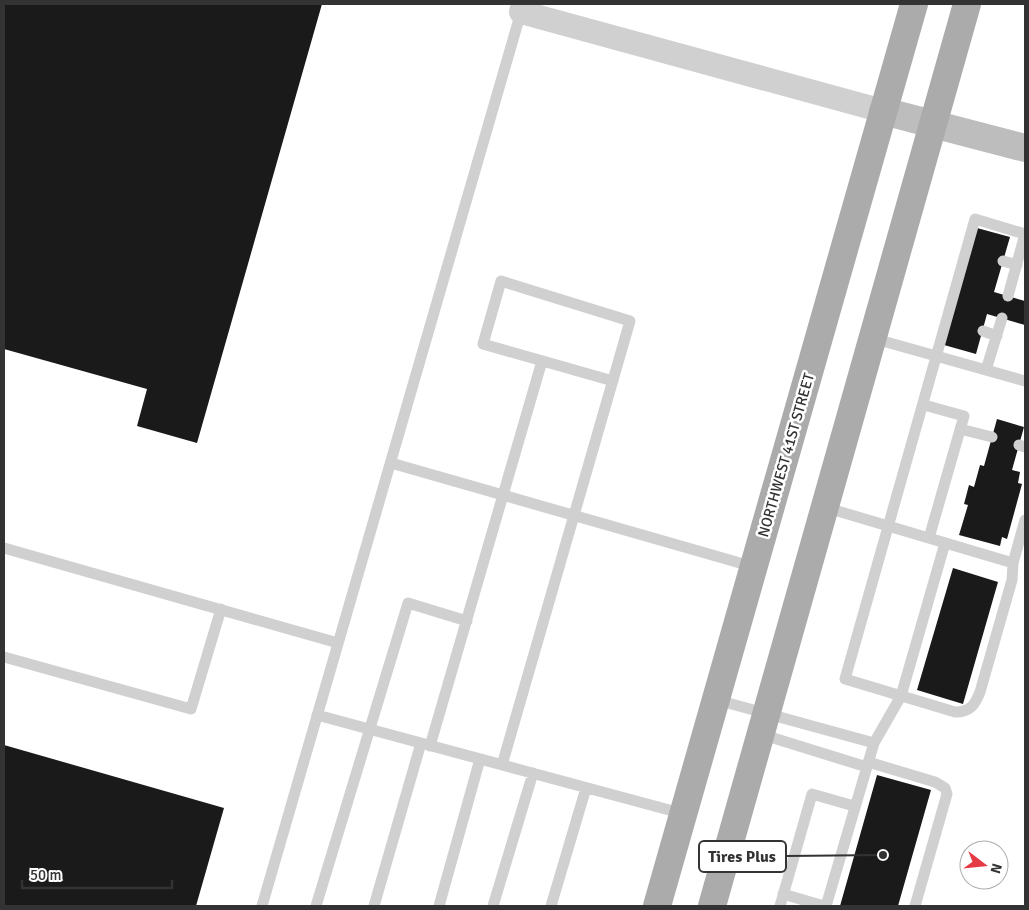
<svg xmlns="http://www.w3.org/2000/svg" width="1029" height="910" viewBox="0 0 1029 910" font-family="Signika,sans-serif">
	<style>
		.building { fill: #1a1a1a }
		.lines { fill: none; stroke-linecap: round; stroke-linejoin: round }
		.lane { stroke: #d0d0d0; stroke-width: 11 }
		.street { stroke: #d0d0d0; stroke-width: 24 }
		.secondary { stroke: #bdbdbd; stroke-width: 28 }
		.primary { stroke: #ababab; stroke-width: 28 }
		.labels { text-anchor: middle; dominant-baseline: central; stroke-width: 5; stroke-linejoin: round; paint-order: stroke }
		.street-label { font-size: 15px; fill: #333; stroke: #fff }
		.leader { fill: none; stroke: #333; stroke-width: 2 }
		.callout-dot { fill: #333; stroke: #fff; stroke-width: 2 }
		.callout { fill: #fff; stroke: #333; stroke-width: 2 }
		.callout-label { font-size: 16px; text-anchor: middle; font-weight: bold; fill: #333 }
	</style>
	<rect width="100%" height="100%" fill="#fff"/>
	<path class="building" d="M 4,4 L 322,4 L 197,443 L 137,426 L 147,389 L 4,349 Z
		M 977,228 L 1010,237 L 994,292 L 1025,301 L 1025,325 L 987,314 L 976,354 L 944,345 Z
		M 997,419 L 1024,427 L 1012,470 L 1020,472 L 1018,483 L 1022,484 L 1007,539 L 1002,537 L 1000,546 L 959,535 L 968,505 L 964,504 L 969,485 L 974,487 L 980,465 L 984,466 Z
		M 953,568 L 998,582 L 963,704 L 917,690 Z
		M 4,745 L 224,808 L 196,906 L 4,906 Z
		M 877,775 L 931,790 L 898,906 L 840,906 Z"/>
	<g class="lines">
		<path class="lane" d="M 1025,234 L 975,219 L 845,679 L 955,712 C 970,712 975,705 980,692 L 1012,580 L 1013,563 L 1025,520
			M 1003,261 L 1017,265
			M 1008,296 L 1025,234
			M 983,331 L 997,336
			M 872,338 L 1025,381
			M 986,370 L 1002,318
			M 924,405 L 964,416 L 929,538
			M 960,429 L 992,437
			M 1019,445 L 1025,447
			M 391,463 L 754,567
			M 824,507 L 1013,563
			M 4,548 L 338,643
			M 4,657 L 191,709 L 221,609
			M 717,700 L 874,743
			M 317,715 L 684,814
			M 760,734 L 867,767
			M 430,746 L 542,361
			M 868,762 L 935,782 L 945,788 L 947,794 L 915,906
			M 502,765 L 630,321 L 501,281 L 483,344 L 613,381
			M 783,894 L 824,906
			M 262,906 L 521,12
			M 316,906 L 408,603 L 467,621
			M 374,906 L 421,743
			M 439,906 L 480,759
			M 493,906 L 533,773
			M 551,906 L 586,788
			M 780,906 L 812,794 L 854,806
			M 826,906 L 874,743 L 901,696 L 945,543"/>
		<path class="street" d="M 523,4 L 521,12 L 883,111"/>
		<path class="secondary" d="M 883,111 L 1025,148"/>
		<path class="primary" d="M 657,906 L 914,4
			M 712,906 L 967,4"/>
	</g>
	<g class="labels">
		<g class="street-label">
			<text transform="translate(786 455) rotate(-74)">NORTHWEST 41ST STREET</text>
		</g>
	</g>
	<path class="leader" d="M883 855L786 856"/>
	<circle class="callout-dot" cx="883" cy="855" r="5"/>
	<rect class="callout" x="699" y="841" width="87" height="31" rx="5"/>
	<g class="callout-label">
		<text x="742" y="862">Tires Plus</text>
	</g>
	<rect width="1029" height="910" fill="none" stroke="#333333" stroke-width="10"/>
	<g transform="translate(984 865) rotate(106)"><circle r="24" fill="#ffffff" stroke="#adadad"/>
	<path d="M0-4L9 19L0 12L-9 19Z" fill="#e63946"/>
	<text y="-8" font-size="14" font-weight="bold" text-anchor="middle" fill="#333333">N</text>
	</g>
	<path d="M22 880v8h150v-8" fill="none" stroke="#333333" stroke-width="2.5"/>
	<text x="30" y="880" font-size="15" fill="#333333" stroke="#ffffff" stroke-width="4" paint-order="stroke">50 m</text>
</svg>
